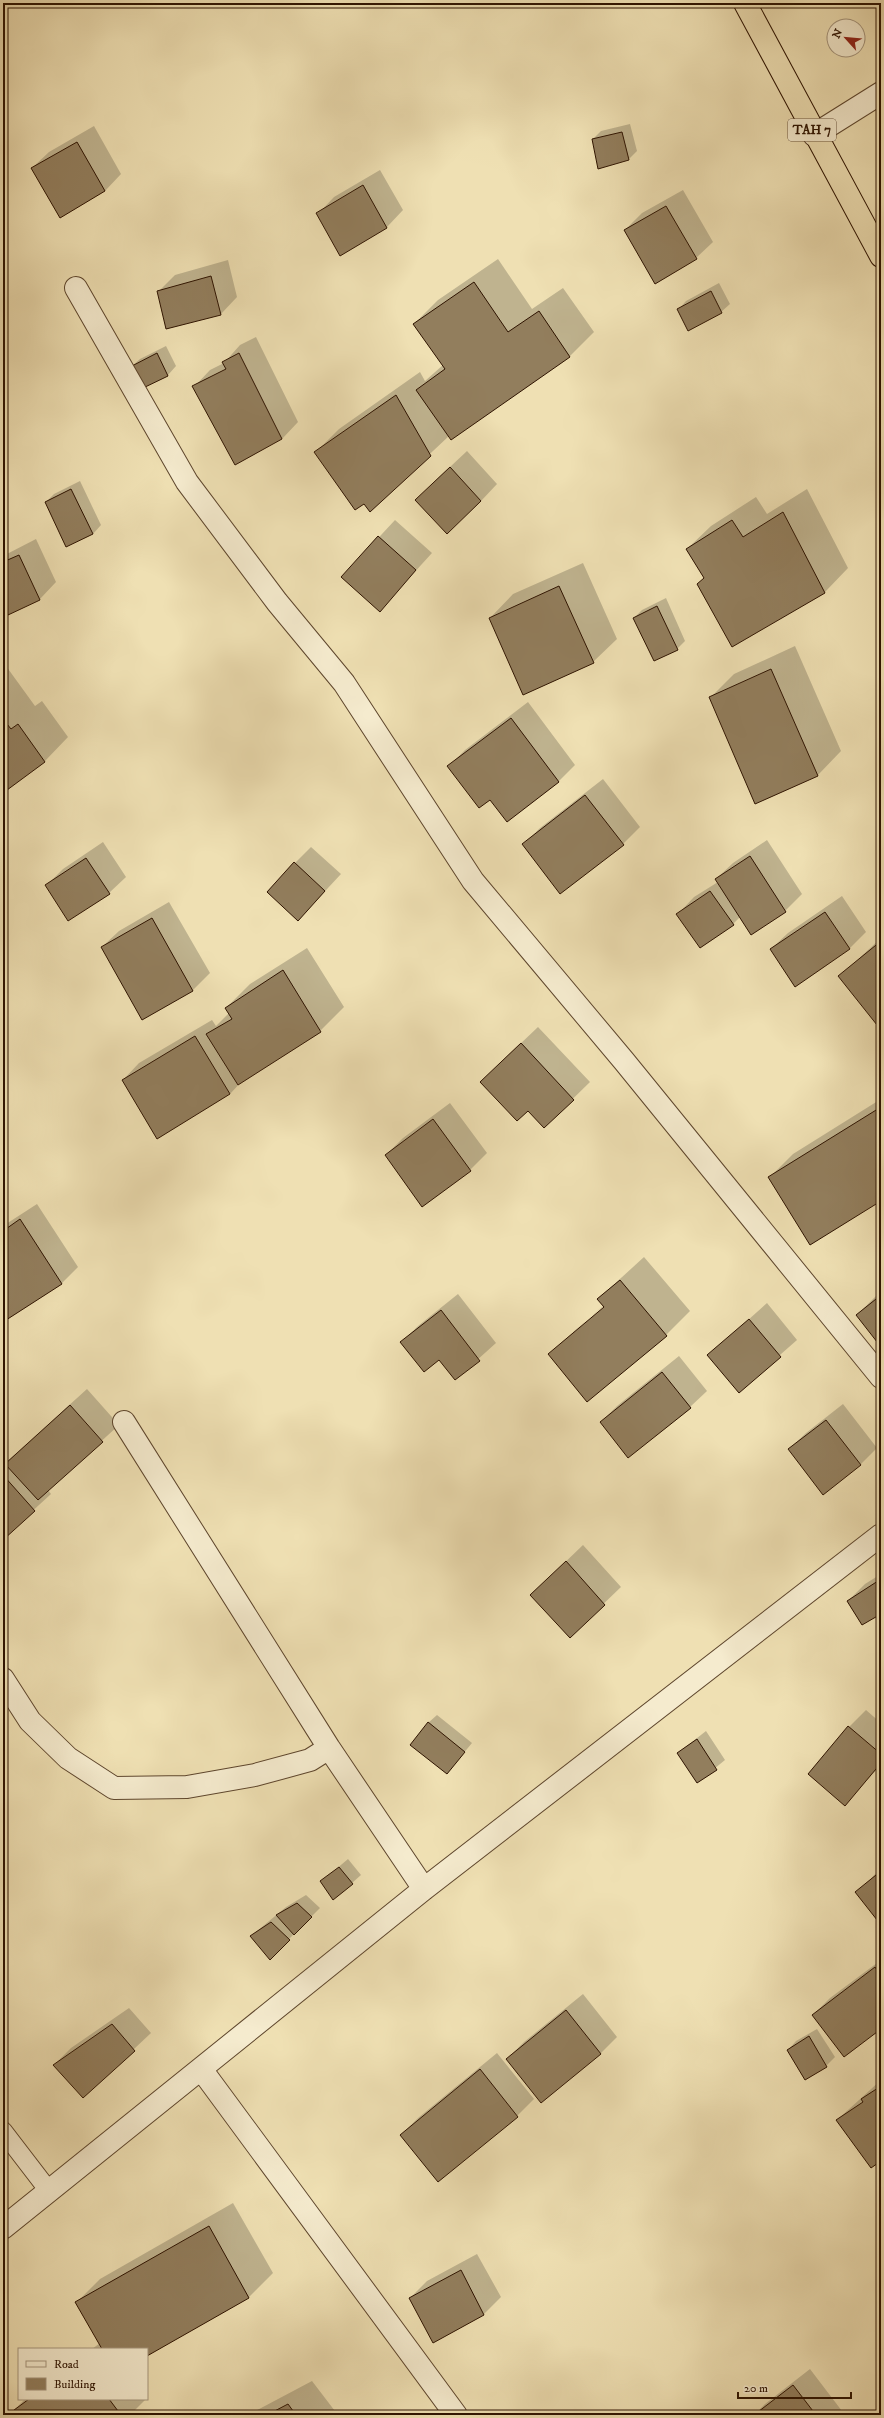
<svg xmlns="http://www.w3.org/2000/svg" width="884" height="2418" viewBox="0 0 884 2418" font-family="'IM FELL DW Pica',serif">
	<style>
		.shadow { fill: #0003; fill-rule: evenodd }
		.building { fill: #927e5d; stroke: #2e1300 }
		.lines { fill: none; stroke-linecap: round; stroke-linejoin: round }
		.lane-casing { stroke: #5e462d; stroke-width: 20 }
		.street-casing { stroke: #5e462d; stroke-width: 24 }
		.highway-casing { stroke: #2e1300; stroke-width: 24 }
		.lane { stroke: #f5ebce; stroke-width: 18 }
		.street { stroke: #f5ebce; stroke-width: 22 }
		.highway { stroke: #efe0b3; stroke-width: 22 }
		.labels { text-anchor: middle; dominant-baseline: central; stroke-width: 3.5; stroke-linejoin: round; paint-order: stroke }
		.shield { fill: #f5ebce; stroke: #6a543e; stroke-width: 1 }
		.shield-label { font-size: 13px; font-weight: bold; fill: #2e1300 }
	</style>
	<rect width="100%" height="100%" fill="#efe0b3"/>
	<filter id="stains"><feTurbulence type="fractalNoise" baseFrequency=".005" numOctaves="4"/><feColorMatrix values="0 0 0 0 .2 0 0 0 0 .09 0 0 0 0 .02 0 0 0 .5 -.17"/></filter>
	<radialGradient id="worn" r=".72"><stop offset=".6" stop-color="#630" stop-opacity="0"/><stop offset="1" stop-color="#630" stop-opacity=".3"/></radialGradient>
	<path class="shadow" d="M 630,124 L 637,151 L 629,159 L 593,139 L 601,131 Z
		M 94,126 L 121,174 L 105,191 L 32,168 L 49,152 Z
		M 380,170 L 403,210 L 387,227 L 341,254 L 318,214 L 334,197 Z
		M 683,190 L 713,242 L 696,258 L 625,230 L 642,213 Z
		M 498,259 L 532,309 L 563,288 L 594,332 L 570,356 L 451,439 L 449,436 L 370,510 L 316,452 L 339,429 L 420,372 L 425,381 L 443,365 L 414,324 L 438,300 Z
		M 228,260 L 237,297 L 221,314 L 158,292 L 175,275 Z
		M 719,283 L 730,304 L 721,312 L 678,310 L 686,301 Z
		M 256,337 L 298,422 L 282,439 L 194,387 L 210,370 L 224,363 L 240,345 Z
		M 166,346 L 176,366 L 168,375 L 141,388 L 131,367 L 140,359 Z
		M 467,451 L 497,484 L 481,501 L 433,483 Z
		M 80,481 L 101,525 L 93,534 L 46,502 L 54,494 Z
		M 807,489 L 848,568 L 825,592 L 732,646 L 705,578 L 687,549 L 711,526 L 756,497 L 767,514 Z
		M 395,520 L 432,553 L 380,610 L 342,577 Z
		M 36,539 L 56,582 L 40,599 L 3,601 L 3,556 Z
		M 583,563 L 617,639 L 593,662 L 490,618 L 513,594 Z
		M 666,598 L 685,641 L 677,649 L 634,618 L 642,610 Z
		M 795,646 L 841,751 L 818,775 L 756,803 L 710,698 L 734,674 Z
		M 6,666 L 35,706 L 42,701 L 68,737 L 45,761 L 3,791 L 3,668 Z
		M 528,702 L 575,765 L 558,782 L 491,799 L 449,766 L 465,750 Z
		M 603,779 L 640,827 L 623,844 L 524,844 L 540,828 Z
		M 767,840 L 802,894 L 785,911 L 740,917 L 733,924 L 678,914 L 694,897 L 718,882 L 716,879 L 733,863 Z
		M 103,842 L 126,877 L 109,893 L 46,886 L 63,869 Z
		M 311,847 L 341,874 L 314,903 L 295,863 Z
		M 842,896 L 866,932 L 850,948 L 796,985 L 771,949 L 788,933 Z
		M 169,902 L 210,973 L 193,990 L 143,1019 L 102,947 L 119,931 Z
		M 881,938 L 881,1028 L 840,976 Z
		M 307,948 L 344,1007 L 320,1031 L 242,1081 L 230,1094 L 123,1080 L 139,1063 L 212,1020 L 216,1026 L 229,1013 L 226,1008 L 250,984 Z
		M 538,1027 L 590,1082 L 544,1127 L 498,1065 Z
		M 881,1099 L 881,1199 L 770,1177 L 793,1154 Z
		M 450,1103 L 487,1153 L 470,1170 L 423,1206 L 386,1155 L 403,1138 Z
		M 37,1204 L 78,1267 L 62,1283 L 3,1321 L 3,1226 Z
		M 644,1257 L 690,1311 L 666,1335 L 549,1354 L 604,1305 L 598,1299 ZM 607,1303 L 609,1305 L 573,1334 L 573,1332 Z
		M 881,1291 L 881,1345 L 857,1315 Z
		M 458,1294 L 496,1343 L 456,1379 L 439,1359 L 402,1342 L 418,1326 Z
		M 767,1303 L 797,1340 L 739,1391 L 709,1355 Z
		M 679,1356 L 707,1391 L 690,1407 L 601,1422 L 617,1406 Z
		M 87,1389 L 119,1425 L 48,1490 L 51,1494 L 3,1538 L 3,1465 Z
		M 843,1404 L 877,1448 L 861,1464 L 823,1493 L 789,1449 L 806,1433 Z
		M 583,1545 L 621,1587 L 570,1636 L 531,1595 Z
		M 881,1574 L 881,1613 L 848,1601 L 865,1584 Z
		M 866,1710 L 881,1723 L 881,1765 L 845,1804 L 849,1727 Z
		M 437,1715 L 472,1743 L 447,1773 L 428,1723 Z
		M 706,1731 L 725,1760 L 698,1782 L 678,1753 Z
		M 348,1859 L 361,1875 L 352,1883 L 322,1881 Z
		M 881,1868 L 881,1923 L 857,1893 Z
		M 306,1895 L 320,1908 L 270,1958 L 251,1936 L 286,1907 Z
		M 881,1960 L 881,2027 L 813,2015 L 830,1998 Z
		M 583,1994 L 617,2037 L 601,2053 L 541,2102 L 507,2059 L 524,2042 Z
		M 129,2008 L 151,2033 L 83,2097 L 54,2065 L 71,2048 Z
		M 817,2029 L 835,2057 L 826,2066 L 788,2050 L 796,2041 Z
		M 497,2053 L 534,2099 L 517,2116 L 438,2180 L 401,2135 L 418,2118 Z
		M 881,2080 L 881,2160 L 837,2120 Z
		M 233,2203 L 273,2273 L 249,2297 L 147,2355 L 147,2349 L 92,2349 L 100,2343 L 77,2302 L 100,2279 Z
		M 477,2254 L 501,2297 L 484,2314 L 434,2341 L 410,2298 L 427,2281 Z
		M 810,2369 L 845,2415 L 754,2415 L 765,2404 Z
		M 312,2381 L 338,2415 L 248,2415 Z
		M 25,2399 L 146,2399 L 130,2415 L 13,2415 L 11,2413 Z"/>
	<path class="building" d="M 622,132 L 629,160 L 598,169 L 592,139 Z
		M 77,142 L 105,191 L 60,218 L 31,168 Z
		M 363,185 L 387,228 L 340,256 L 316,213 Z
		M 666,206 L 697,259 L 655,284 L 624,230 Z
		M 211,276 L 221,315 L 166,329 L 157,291 Z
		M 474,282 L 508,332 L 539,311 L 570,357 L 451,440 L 416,390 L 445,369 L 413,324 Z
		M 711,291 L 722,313 L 688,331 L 677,309 Z
		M 157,353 L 168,376 L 141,389 L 130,367 Z
		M 239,353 L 282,439 L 235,465 L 192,386 L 226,369 L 222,362 Z
		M 396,395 L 431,456 L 370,512 L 364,504 L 355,510 L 314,452 Z
		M 450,467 L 481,501 L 447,534 L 415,500 Z
		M 71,489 L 93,534 L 66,547 L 45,502 Z
		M 783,512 L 825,593 L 732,647 L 697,584 L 704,578 L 686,549 L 732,520 L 743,537 Z
		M 378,536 L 416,570 L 380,612 L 341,577 Z
		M 19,555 L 40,600 L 8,615 L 3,603 L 3,562 Z
		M 559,586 L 594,663 L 523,695 L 489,618 Z
		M 657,606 L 678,650 L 654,661 L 633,618 Z
		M 771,669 L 818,776 L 755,804 L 709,697 Z
		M 511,718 L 559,782 L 507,822 L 490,800 L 479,808 L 447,766 Z
		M 3,719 L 11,729 L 18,724 L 45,762 L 3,793 Z
		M 585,795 L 624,845 L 560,894 L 522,844 Z
		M 750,856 L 786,912 L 751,935 L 715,879 Z
		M 86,858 L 110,894 L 68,921 L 45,885 Z
		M 294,862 L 325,891 L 298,921 L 267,892 Z
		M 710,891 L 734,925 L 700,948 L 676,914 Z
		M 825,912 L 850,949 L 795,987 L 770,949 Z
		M 152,918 L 193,991 L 142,1020 L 101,947 Z
		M 881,941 L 881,1030 L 838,976 Z
		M 283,970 L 321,1032 L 238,1085 L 206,1034 L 232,1019 L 225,1008 Z
		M 195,1036 L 230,1094 L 157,1139 L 122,1080 Z
		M 521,1043 L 574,1100 L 544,1128 L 528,1111 L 517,1121 L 480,1082 Z
		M 881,1107 L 881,1201 L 810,1245 L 768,1177 Z
		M 433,1119 L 471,1171 L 422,1207 L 385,1155 Z
		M 20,1219 L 62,1284 L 3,1322 L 3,1231 Z
		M 620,1280 L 667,1336 L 587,1402 L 548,1354 L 604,1307 L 597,1299 Z
		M 881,1295 L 881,1347 L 856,1315 Z
		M 441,1310 L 480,1361 L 455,1380 L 439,1360 L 424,1372 L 400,1342 Z
		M 749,1319 L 781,1357 L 739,1393 L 707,1355 Z
		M 662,1372 L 691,1408 L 628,1458 L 600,1422 Z
		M 70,1405 L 103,1442 L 38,1500 L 5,1464 Z
		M 826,1420 L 861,1465 L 823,1495 L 788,1449 Z
		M 3,1475 L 35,1511 L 3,1540 Z
		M 566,1561 L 605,1605 L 570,1638 L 530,1595 Z
		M 881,1579 L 881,1614 L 862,1625 L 847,1601 Z
		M 428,1722 L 465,1752 L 447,1774 L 410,1745 Z
		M 848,1726 L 881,1754 L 881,1763 L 845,1806 L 808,1774 Z
		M 697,1739 L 717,1770 L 697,1783 L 677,1753 Z
		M 339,1867 L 353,1884 L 333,1900 L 320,1881 Z
		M 881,1871 L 881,1925 L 855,1892 Z
		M 297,1903 L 312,1917 L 294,1935 L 276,1915 Z
		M 271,1922 L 290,1940 L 270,1960 L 250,1936 Z
		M 875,1967 L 881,1976 L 881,2029 L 844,2057 L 812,2015 Z
		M 566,2010 L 601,2054 L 541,2103 L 506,2059 Z
		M 112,2024 L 135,2051 L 83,2098 L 53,2065 Z
		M 809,2036 L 827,2067 L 805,2080 L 787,2050 Z
		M 480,2069 L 518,2117 L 438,2182 L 400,2135 Z
		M 881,2086 L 881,2161 L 871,2168 L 836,2120 L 863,2102 L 861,2099 Z
		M 209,2226 L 249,2298 L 147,2356 L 147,2349 L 102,2349 L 75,2302 Z
		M 461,2270 L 484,2315 L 433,2343 L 409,2298 Z
		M 793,2385 L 816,2415 L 754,2415 Z
		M 29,2399 L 109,2399 L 121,2415 L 12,2415 L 10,2413 Z
		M 288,2404 L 296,2415 L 267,2415 Z"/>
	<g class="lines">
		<g class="lane-casing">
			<path id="lane" d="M 3,2131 L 49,2191"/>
		</g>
		<g class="street-casing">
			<path id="street" d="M 814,135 L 881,93
				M 76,288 L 187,482 L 277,602 L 344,683 L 473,881 L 624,1061 L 881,1377
				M 124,1422 L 329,1748 L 424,1889
				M 3,1679 L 30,1721 L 68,1758 L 114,1788 L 187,1787 L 255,1775 L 310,1760 L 329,1748
				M 201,2069 L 456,2415
				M 3,2228 L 424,1889 L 881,1535"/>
		</g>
		<g class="highway-casing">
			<path id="highway" d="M 745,3 L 881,256"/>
		</g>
		<use href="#lane" class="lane"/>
		<use href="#street" class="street"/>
		<use href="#highway" class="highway"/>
	</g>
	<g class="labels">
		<rect class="shield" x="788" y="119" width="48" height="22" rx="3"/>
		<g class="shield-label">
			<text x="812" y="130">TAH 7</text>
		</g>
	</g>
	<rect width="884" height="2418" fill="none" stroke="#efe0b3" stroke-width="16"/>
	<rect x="4" y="4" width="876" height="2410" fill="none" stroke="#2e1300" stroke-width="2"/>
	<rect x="8" y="8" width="868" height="2402" fill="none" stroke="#2e1300"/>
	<rect x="18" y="2348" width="130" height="52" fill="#f5ebce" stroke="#a5957c"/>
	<rect x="26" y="2361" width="20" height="6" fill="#f5ebce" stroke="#a5957c"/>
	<text x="54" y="2368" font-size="12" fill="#2e1300">Road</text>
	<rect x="26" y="2378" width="20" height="12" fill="#927e5d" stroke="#a5957c"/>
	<text x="54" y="2388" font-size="12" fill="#2e1300">Building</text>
	<g transform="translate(846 38) rotate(297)"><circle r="19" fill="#f5ebce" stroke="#a5957c"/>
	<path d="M0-3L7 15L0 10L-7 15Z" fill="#8f2418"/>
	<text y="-6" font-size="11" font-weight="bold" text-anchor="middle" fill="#2e1300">N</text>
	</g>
	<path d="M738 2392v6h113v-6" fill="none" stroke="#2e1300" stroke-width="2"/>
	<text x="744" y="2392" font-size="12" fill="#2e1300" stroke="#f5ebce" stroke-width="3" paint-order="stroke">20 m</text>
	<rect width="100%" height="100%" filter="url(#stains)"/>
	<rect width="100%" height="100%" fill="url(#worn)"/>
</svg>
